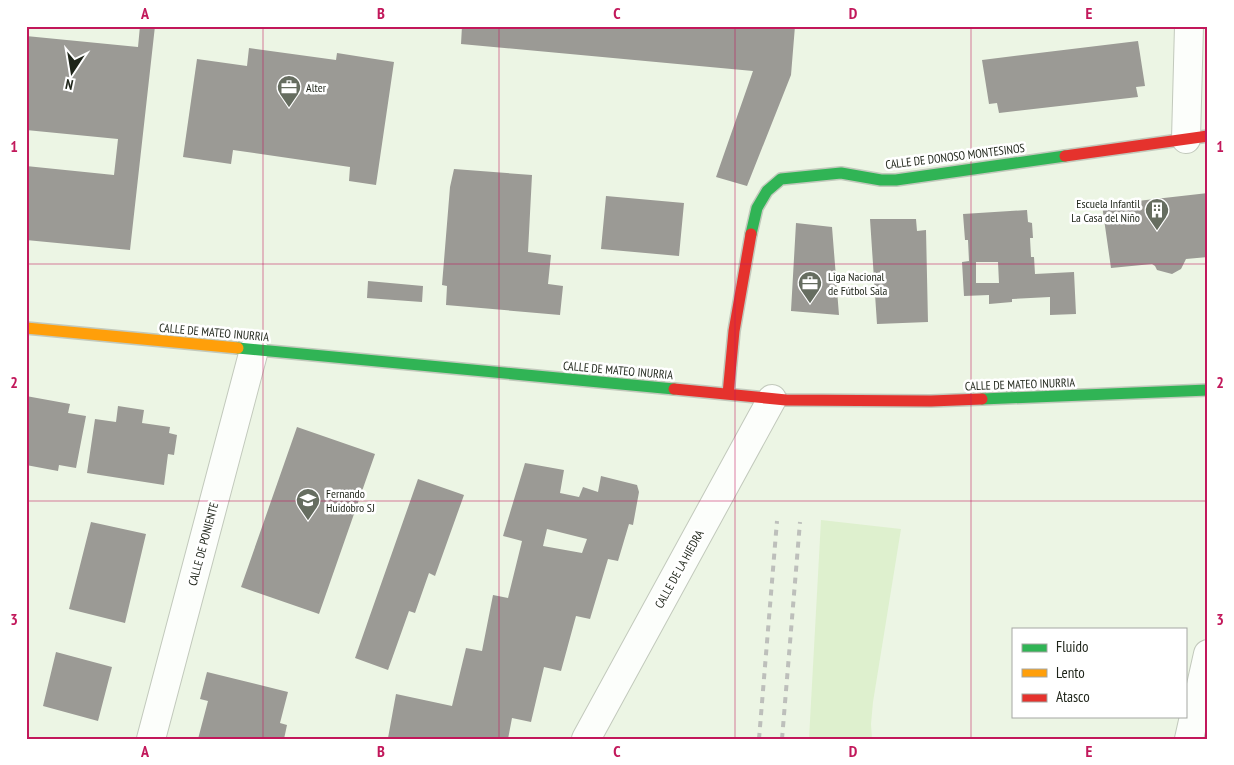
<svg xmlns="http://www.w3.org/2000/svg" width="1234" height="765" viewBox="0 0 1234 765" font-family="'PT Sans Narrow',sans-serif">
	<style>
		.green { fill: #def0ce }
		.building { fill: #9b9a95; fill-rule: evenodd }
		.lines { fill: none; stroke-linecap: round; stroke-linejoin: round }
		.street-casing { stroke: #c2c9bc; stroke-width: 30 }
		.fast-casing { stroke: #c2c9bc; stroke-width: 14 }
		.slow-casing { stroke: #c2c9bc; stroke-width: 14 }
		.jam-casing { stroke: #c2c9bc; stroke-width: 14 }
		.street { stroke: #fcfefb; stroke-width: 28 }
		.fast { stroke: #30b455; stroke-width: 11 }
		.slow { stroke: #ff9f0a; stroke-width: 11 }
		.jam { stroke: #e5322d; stroke-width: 11 }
		.rail { stroke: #bdbfbb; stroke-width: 4; stroke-dasharray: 6 6; stroke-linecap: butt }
		.grid { fill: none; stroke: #c2185b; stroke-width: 1; stroke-opacity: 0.55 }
		.labels { text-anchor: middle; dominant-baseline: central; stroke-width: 5; stroke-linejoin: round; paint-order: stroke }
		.poi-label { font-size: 12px; fill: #1e2419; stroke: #fff; text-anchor: start }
		.street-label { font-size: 12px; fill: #1e2419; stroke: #fff }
		.neatline { fill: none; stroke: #c2185b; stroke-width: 2 }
		.grid-label { font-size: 16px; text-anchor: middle; font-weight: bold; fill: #c2185b }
	</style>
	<rect width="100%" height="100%" fill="#ecf5e4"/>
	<path class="green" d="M 821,520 L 901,529 L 873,702 L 871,724 L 872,739 L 809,739 Z"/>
	<path class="building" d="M 140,26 L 155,26 L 130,250 L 26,240 L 26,166 L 114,175 L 118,139 L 26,130 L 26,36 L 138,47 Z
		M 462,26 L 795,26 L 791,75 L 747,186 L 716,177 L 753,71 L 461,44 Z
		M 1138,41 L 1145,86 L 1136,87 L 1138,97 L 999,113 L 997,103 L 989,104 L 982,60 Z
		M 249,48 L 336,60 L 337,53 L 394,62 L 376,185 L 349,181 L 350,167 L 233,150 L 231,164 L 183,157 L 197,59 L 247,66 Z
		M 454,169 L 532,175 L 528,252 L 551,255 L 548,284 L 563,286 L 560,315 L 446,305 L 447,286 L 442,285 L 450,187 Z
		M 1208,193 L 1208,257 L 1186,259 L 1181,269 L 1172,274 L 1157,270 L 1155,266 L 1152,264 L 1111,268 L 1102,205 Z
		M 606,196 L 684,203 L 679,256 L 601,249 Z
		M 1027,210 L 1028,222 L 1032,223 L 1033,238 L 1030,238 L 1031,257 L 1034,257 L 1035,274 L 1074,272 L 1076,314 L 1050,315 L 1050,297 L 1012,299 L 1012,302 L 989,304 L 989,295 L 964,296 L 962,262 L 969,261 L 968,240 L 965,240 L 963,214 ZM 976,262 L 998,262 L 999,283 L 976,283 Z
		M 870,219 L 916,219 L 917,231 L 926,230 L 928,322 L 877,324 Z
		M 796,223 L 832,227 L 839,315 L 791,311 Z
		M 368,281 L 423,286 L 422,302 L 367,298 Z
		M 26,396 L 70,404 L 68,413 L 86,416 L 76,468 L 59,465 L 58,471 L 26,465 Z
		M 118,406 L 144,410 L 142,423 L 170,427 L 169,433 L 177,435 L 174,455 L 168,454 L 164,485 L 87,473 L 95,419 L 116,422 Z
		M 297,427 L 375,454 L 319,614 L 241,587 Z
		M 525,463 L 564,470 L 560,493 L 579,497 L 583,487 L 598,492 L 601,476 L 637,485 L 639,492 L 633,525 L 629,524 L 618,561 L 608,559 L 590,619 L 576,616 L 561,671 L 544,667 L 531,722 L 512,718 L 508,739 L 388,738 L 396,694 L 452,706 L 466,648 L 482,651 L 493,595 L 508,598 L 522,541 L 503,536 ZM 547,529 L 587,539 L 582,553 L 543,546 Z
		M 418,479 L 464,495 L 435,576 L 429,573 L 415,613 L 409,611 L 388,670 L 355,658 Z
		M 91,522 L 146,534 L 125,623 L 69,609 Z
		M 56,652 L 112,667 L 98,721 L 43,706 Z
		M 207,672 L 288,692 L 280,723 L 287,725 L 284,739 L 198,739 L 208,701 L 200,699 Z"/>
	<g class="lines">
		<g class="street-casing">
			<path id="street" d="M 1186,139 L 1189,26
				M 151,739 L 254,350
				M 586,739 L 772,399
				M 1189,739 L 1208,654"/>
		</g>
		<g class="fast-casing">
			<path id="fast" d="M 751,234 L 757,208 L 767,191 L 781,179 L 841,173 L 881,180 L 896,180 L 1065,156
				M 238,348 L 674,389
				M 982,399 L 1208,390"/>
		</g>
		<g class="slow-casing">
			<path id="slow" d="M 26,328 L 238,348"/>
		</g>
		<g class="jam-casing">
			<path id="jam" d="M 1065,156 L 1208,136
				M 674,389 L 786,400 L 931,401 L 982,399
				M 728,394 L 734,331 L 751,234"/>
		</g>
		<use href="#street" class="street"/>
		<use href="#fast" class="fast"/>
		<use href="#slow" class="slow"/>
		<use href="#jam" class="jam"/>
		<path class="rail" d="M 759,739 L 777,521
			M 782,739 L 800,522"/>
	</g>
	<path class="grid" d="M 263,26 L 263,739M 499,26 L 499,739M 735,26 L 735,739M 971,26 L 971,739M 26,264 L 1208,264M 26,501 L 1208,501"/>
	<defs>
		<g id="office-pin" transform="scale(1.25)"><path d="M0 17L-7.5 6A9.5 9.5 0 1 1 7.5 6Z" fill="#666d60" stroke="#fff"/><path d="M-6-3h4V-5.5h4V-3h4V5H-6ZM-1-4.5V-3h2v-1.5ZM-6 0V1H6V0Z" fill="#fff"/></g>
		<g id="building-pin" transform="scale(1.25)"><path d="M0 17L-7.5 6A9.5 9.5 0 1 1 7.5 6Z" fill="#666d60" stroke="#fff"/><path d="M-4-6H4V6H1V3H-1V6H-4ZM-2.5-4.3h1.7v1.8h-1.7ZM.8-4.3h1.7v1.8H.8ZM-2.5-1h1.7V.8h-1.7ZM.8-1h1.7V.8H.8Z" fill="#fff"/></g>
		<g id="university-pin" transform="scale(1.25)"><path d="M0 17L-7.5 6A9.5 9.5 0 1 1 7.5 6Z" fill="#666d60" stroke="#fff"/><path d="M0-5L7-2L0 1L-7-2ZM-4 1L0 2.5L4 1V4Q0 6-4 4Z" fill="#fff"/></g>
	</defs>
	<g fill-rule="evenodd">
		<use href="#office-pin" x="289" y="87"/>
		<use href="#building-pin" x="1157" y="210"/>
		<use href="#office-pin" x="810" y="283"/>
		<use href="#university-pin" x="308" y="500"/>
	</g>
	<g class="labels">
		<g class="poi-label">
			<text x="306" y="87">Alter</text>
			<text x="1140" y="203" text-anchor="end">Escuela Infantil<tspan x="1140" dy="14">La Casa del Niño</tspan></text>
			<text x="828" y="276">Liga Nacional<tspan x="828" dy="14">de Fútbol Sala</tspan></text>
			<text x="326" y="493">Fernando<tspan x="326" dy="14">Huidobro SJ</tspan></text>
		</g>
		<g class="street-label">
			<text transform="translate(955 156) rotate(-7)">CALLE DE DONOSO MONTESINOS</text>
			<text transform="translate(214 332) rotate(5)">CALLE DE MATEO INURRIA</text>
			<text transform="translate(618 370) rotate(5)">CALLE DE MATEO INURRIA</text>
			<text transform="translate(1020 384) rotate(-2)">CALLE DE MATEO INURRIA</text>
			<text transform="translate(203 544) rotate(-75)">CALLE DE PONIENTE</text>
			<text transform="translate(679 569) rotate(-61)">CALLE DE LA HIEDRA</text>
		</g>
	</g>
	<rect width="1234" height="765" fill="none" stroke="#ffffff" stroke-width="55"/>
	<rect x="1012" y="628" width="175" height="90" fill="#ffffff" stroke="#a5a7a3"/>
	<rect x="1022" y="644" width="25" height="8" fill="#30b455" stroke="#a5a7a3"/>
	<text x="1056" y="652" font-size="15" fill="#1e2419">Fluido</text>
	<rect x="1022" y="669" width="25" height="8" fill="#ff9f0a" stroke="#a5a7a3"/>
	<text x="1056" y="678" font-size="15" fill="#1e2419">Lento</text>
	<rect x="1022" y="694" width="25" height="8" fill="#e5322d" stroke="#a5a7a3"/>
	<text x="1056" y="702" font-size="15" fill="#1e2419">Atasco</text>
	<g transform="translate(72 72) rotate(192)" stroke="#ffffff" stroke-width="4" paint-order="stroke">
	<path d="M0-4L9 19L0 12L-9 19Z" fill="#1e2419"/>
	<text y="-8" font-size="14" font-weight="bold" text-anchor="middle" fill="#1e2419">N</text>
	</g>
	<rect x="28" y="28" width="1178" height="710" class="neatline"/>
	<g class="grid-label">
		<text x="145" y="19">A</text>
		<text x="381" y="19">B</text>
		<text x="617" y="19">C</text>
		<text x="853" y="19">D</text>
		<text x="1089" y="19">E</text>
		<text x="14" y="152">1</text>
		<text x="1220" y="152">1</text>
		<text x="14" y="388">2</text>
		<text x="1220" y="388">2</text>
		<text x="14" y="625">3</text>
		<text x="1220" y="625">3</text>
		<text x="145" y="757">A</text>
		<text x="381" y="757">B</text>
		<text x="617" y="757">C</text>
		<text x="853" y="757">D</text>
		<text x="1089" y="757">E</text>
	</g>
</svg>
